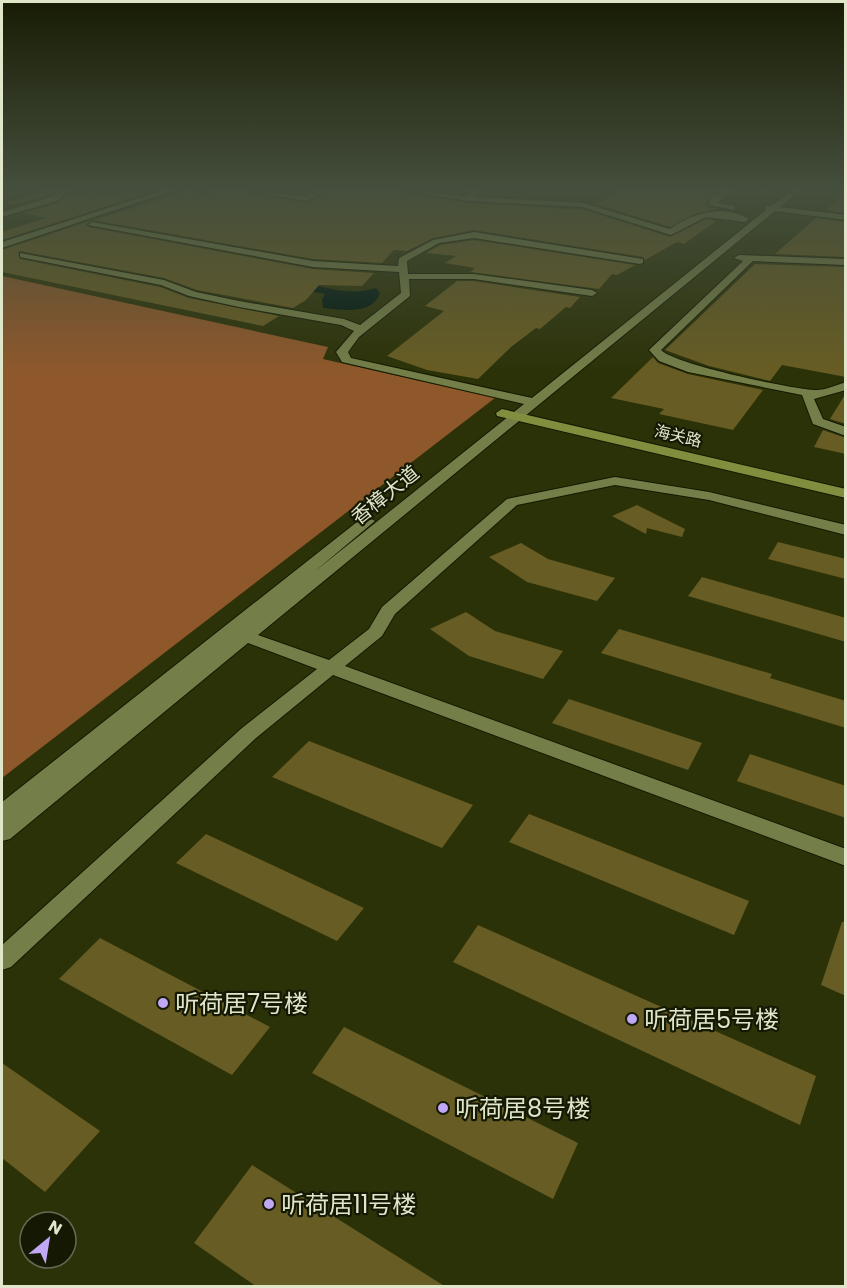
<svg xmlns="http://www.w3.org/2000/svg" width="847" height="1288" viewBox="0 0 847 1288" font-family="Poppins,'Noto Sans SC',sans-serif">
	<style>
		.forest { fill: #8e582b }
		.water { fill: #001913 }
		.building { fill: #675c23 }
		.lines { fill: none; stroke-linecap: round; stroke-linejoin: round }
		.minor-casing { stroke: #151900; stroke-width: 2 }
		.major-casing { stroke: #151900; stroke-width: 2 }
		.minor { fill: #747e49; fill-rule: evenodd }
		.major { fill: #808e3e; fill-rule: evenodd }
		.poi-dot { fill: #c0a8f4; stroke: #151904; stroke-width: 2 }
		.labels { text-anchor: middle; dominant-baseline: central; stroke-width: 4.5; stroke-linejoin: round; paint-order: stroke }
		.far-street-label { font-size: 16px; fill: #e0e6ca; stroke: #151904 }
		.street-label { font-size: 20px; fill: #e0e6ca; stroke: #151904 }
		.near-poi-label { font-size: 24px; fill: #e0e6ca; stroke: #151904; text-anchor: start }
	</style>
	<rect width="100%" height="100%" fill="#2c3208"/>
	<path class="forest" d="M 2,276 L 328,347 L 323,359 L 495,398 L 2,778 Z"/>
	<path class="water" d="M 293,279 C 319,286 349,297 376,288 L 380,293 C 373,315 342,310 323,308 L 322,299 L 325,294 L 304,290 Z"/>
	<path class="building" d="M 46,191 L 54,192 L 16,205 L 4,203 Z
		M 187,191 L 209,195 L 209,191 L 247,191 L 249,193 L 306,203 L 329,191 L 389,191 L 469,203 L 585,210 L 670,237 L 706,219 L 716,221 L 684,244 L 677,242 L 645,260 L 643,257 L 474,230 L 433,238 L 407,251 L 394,250 L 382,263 L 313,259 L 93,220 Z
		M 620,191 L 718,191 L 710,195 L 706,204 L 708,207 L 718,209 L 697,213 L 670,227 L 596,204 Z
		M 93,192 L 116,196 L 127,192 L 141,195 L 2,240 L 2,232 L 46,218 L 23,213 L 58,203 L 67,195 L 78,196 Z
		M 846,193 L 846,213 L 826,210 Z
		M 816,218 L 846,222 L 846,257 L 775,254 Z
		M 90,221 L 86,225 L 88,227 L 313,269 L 374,273 L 362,286 L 319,285 L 306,300 L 293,308 L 197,290 L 164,278 L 20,251 L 18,253 L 20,259 L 160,287 L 189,298 L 279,316 L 263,326 L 2,272 L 2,250 Z
		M 474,240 L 635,265 L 617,275 L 612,274 L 599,289 L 470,272 L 475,268 L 445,263 L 456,256 L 426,253 L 440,245 Z
		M 755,264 L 846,267 L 846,377 L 782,365 L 770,381 L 709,366 L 665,350 Z
		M 457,281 L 474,281 L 580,297 L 570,308 L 566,307 L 540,329 L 536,328 L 511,347 L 478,379 L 427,370 L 387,356 L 444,311 L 425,306 Z
		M 653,357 L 658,363 L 688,374 L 763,390 L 733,430 L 659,414 L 664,409 L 611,398 Z
		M 846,393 L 846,424 L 830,419 Z
		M 823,430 L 846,438 L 846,454 L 814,447 Z
		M 637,505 L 685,529 L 682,537 L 647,528 L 646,534 L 612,516 Z
		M 778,542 L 846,559 L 846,579 L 768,559 Z
		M 521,543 L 548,559 L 615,578 L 597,601 L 527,582 L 489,557 Z
		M 702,577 L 846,618 L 846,642 L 688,596 Z
		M 466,612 L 495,631 L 563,651 L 543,679 L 469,656 L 430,629 Z
		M 619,629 L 772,674 L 770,678 L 846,701 L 846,728 L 601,653 Z
		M 569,699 L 702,743 L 688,770 L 552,723 Z
		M 309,741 L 473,805 L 442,848 L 272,777 Z
		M 750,754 L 846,786 L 846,818 L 737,781 Z
		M 529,814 L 749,901 L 734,935 L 509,842 Z
		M 206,834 L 364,908 L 337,941 L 176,863 Z
		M 842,922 L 846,922 L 846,996 L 821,985 Z
		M 478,925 L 816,1076 L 800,1125 L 453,962 Z
		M 100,938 L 270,1027 L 232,1075 L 59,979 Z
		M 344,1027 L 578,1143 L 553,1199 L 312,1073 Z
		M 2,1063 L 100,1131 L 45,1192 L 2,1158 Z
		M 252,1165 L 446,1287 L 257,1287 L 194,1243 Z"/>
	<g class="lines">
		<g class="minor-casing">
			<path id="minor" d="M 60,191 L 68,191 L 57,201 L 2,217 L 2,212 L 51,197 Z
				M 161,191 L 172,191 L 2,248 L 2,242 Z
				M 249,191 L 305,196 L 317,191 L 327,191 L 306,201 Z
				M 409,191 L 467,196 L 471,191 L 479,191 L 475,197 L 583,203 L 670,229 C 692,213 724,204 749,219 L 745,222 L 706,217 L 671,235 L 582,207 L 469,201 Z
				M 722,191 L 731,191 L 717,203 L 735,206 L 735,210 L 708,205 L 711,197 Z
				M 791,191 L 799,191 L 780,207 L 846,215 L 846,220 L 775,211 L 258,635 L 329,660 L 369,629 L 382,607 L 507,499 L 615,477 L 709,492 L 846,525 L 846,535 L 709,500 L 615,485 L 517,505 L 395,614 L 382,636 L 345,666 L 846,849 L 846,866 L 333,675 L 256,738 L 11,967 L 2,970 L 2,945 L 242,728 L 317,669 L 248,643 L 10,839 L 2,841 L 2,802 L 362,518 L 367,516 L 375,521 L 314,572 L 524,404 L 342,362 L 336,352 L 354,331 L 341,325 L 239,307 L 189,296 L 161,285 L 20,257 L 20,253 L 164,280 L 196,292 L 239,301 L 344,319 L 360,325 L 401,293 L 399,272 L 313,267 L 88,225 L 92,222 L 313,261 L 398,266 L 399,258 L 433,240 L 474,232 L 643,259 L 643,263 L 640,264 L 474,238 L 439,243 L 407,261 L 408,274 L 474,274 L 592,290 L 597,293 L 592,296 L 474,279 L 409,279 L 410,296 L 359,337 L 348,352 L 351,358 L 532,398 L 766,210 L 765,206 L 771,206 Z
				M 739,255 L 846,259 L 846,265 L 753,261 L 661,350 C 674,364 790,389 814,390 C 824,391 836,385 846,382 L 846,390 L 814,399 L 823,419 L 846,427 L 846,436 L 813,424 L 802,395 L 688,372 L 659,361 L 649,350 L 743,261 L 734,258 Z"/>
		</g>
		<g class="major-casing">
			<path id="major" d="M 502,409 L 846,489 L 846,498 L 497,416 L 496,413 Z"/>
		</g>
		<use href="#minor" class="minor"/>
		<use href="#major" class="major"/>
	</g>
	<linearGradient id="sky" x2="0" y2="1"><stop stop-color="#181c04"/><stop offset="0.51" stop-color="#454f3d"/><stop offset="1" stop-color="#454f3d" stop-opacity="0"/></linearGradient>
	<rect width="847" height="371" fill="url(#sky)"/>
	<g class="poi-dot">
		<circle cx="163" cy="1003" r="6"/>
		<circle cx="632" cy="1019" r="6"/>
		<circle cx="443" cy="1108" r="6"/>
		<circle cx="269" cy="1204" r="6"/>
	</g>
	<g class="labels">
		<g class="far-street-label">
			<text transform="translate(678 436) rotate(13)">海关路</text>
		</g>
		<g class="street-label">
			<text transform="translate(385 495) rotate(-39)">香樟大道</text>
		</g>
		<g class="near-poi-label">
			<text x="175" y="1003">听荷居7号楼</text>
			<text x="644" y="1019">听荷居5号楼</text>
			<text x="455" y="1108">听荷居8号楼</text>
			<text x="281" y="1204">听荷居11号楼</text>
		</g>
	</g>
	<rect width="847" height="1288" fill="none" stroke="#e0e6ca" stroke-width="6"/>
	<g transform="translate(48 1240) rotate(30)"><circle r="28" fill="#151904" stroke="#666b53" stroke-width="1.5"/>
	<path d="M0-4.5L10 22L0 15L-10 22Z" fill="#c0a8f4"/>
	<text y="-9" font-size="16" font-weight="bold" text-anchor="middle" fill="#e0e6ca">N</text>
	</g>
</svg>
